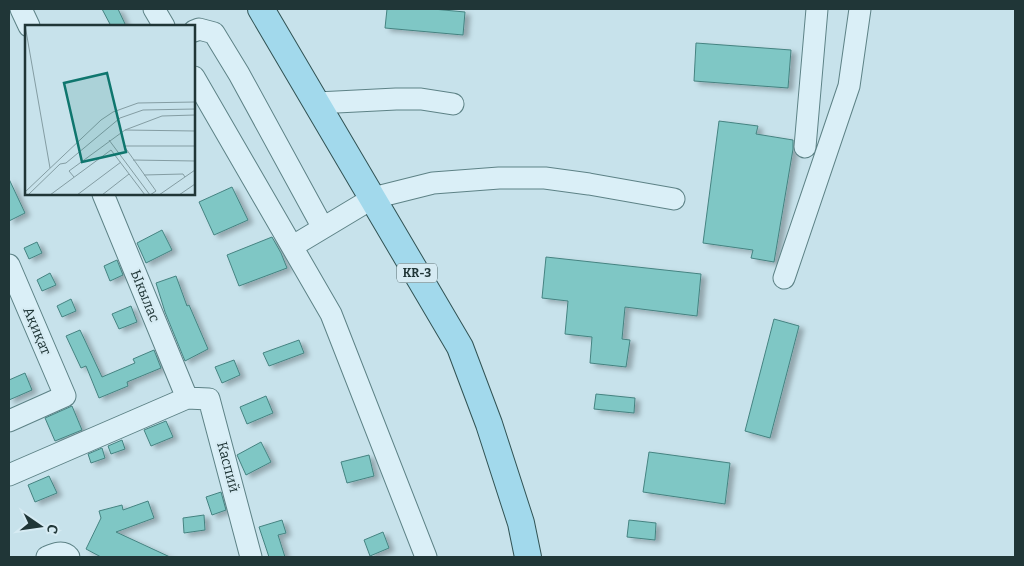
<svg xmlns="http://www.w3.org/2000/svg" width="1024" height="566" viewBox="0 0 1024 566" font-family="Bitter,serif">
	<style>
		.building { fill: #7fc7c5; stroke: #458381; filter: url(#shadow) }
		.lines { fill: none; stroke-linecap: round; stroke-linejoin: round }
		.minor-casing { stroke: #5d8286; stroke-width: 23 }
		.major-casing { stroke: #315354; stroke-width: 28 }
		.minor { stroke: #daeff7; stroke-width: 21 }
		.major { stroke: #a2d9ec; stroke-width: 26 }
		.labels { text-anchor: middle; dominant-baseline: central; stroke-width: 4.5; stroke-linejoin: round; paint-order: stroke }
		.shield { fill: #d6ebf3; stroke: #576c6f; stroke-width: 1 }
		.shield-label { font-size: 12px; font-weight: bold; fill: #203637 }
		.street-label { font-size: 14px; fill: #203637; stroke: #d6ebf3 }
		.inset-road { fill: none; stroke: #849da3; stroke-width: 1 }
		.view { fill: #0f766e; fill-opacity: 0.15; stroke: #0f766e; stroke-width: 2.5 }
		.inset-edge { fill: none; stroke: #203637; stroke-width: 2.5 }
	</style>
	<defs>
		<filter id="shadow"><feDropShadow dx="5" dy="3" stdDeviation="2.5" flood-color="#0004"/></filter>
	</defs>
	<rect width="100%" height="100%" fill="#c7e2eb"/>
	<path class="building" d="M 102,9 L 118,9 L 126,26 L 111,26 Z
		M 387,9 L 433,9 L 465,12 L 463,35 L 385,28 Z
		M 696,43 L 791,50 L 788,88 L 694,81 Z
		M 719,121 L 758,126 L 756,134 L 793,140 L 793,149 L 774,262 L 751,258 L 753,250 L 703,243 Z
		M 9,179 L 25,213 L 9,221 Z
		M 232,187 L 248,220 L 214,235 L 199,202 Z
		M 162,230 L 172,250 L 146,263 L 137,243 Z
		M 272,237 L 281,253 L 287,268 L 239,286 L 227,255 Z
		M 37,242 L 42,253 L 29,259 L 24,248 Z
		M 546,257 L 701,274 L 697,316 L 625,307 L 622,339 L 630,340 L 626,367 L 590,363 L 592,337 L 565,334 L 568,301 L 542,298 Z
		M 117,260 L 123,275 L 110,281 L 104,266 Z
		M 50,273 L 56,285 L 42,291 L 37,280 Z
		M 176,276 L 187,306 L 189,305 L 208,349 L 185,361 L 165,312 L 156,283 Z
		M 71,299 L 76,311 L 62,317 L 57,306 Z
		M 131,306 L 137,322 L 119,329 L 112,314 Z
		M 774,319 L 799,326 L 770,438 L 745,431 Z
		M 80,330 L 102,377 L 135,363 L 133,359 L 154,350 L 161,368 L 127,382 L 128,386 L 99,398 L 86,366 L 81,368 L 66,336 Z
		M 299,340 L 304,353 L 269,366 L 263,353 Z
		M 234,360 L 240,375 L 222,383 L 215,367 Z
		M 25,373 L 32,390 L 9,400 L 9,380 Z
		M 596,394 L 635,398 L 634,413 L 594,409 Z
		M 266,396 L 273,413 L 247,424 L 240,407 Z
		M 72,406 L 82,430 L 55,441 L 45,418 Z
		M 166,421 L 173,437 L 151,446 L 144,430 Z
		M 122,440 L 125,449 L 111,454 L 108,446 Z
		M 261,442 L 271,462 L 246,475 L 237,455 Z
		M 102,448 L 105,458 L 91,463 L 88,454 Z
		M 649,452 L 730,463 L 725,504 L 643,492 Z
		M 369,455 L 374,476 L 347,483 L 341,462 Z
		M 49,476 L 57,493 L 35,502 L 28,485 Z
		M 221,492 L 226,510 L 212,515 L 206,497 Z
		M 148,501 L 154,518 L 116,532 L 170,557 L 101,557 L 86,549 L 101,518 L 99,511 L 122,505 L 123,510 Z
		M 204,515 L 205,530 L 184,533 L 183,518 Z
		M 282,520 L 286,533 L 278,535 L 285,557 L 269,557 L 259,527 Z
		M 629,520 L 656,523 L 655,540 L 627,537 Z
		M 383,532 L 389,548 L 370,556 L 364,540 Z"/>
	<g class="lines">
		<g class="minor-casing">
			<path id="minor" d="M 21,9 L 29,26
				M 154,9 L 164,26
				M 194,31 L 199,29 L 214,33 L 239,74 L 323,228
				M 194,77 L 331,314 L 426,557
				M 317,103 L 396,99 L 421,99 L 453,104
				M 805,147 L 817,9
				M 103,194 L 187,398
				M 293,246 L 373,198 L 433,183 L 499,178 L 545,178 L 589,184 L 674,199
				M 9,265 L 65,396 L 9,421
				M 784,278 L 849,86 L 860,9
				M 9,475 L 187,398 L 209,399 L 251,557
				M 47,557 C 54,554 63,550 69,557"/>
		</g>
		<g class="major-casing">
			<path id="major" d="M 261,9 L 460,347 L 489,424 L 521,523 L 528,557"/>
		</g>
		<use href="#minor" class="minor"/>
		<use href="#major" class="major"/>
	</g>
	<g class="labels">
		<rect class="shield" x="397" y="263.5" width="40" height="19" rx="4"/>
		<g class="shield-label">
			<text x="417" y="273">KR-3</text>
		</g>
		<g class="street-label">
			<text transform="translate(145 296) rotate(68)">Ыкылас</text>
			<text transform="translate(37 331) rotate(67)">Ақиқат</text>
			<text transform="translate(228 467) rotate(75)">Каспий</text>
		</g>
	</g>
	<g transform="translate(25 25)">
		<rect width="170" height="170" fill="#c7e2eb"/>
		<path class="inset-road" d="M 0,0 L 25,143M 100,105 L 170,106M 84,115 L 125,170M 108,135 L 170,136M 119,150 L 158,149 L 160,152M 49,152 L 44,146 L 100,105 L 137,91 L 170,90M 0,167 L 76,95 L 88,87 L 113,78 L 170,77M 3,170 L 35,139 L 41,138 L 95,93 L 118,85 L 170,84M 25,170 L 86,125 L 120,170M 52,170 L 96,137M 77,170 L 104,149M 125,170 L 131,166 L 99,121 L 170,121M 134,170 L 170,145M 154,170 L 170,159"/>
		<path class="view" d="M 82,48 L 101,127 L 57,137 L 39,58 Z"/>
		<rect width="170" height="170" class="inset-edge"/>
	</g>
	<rect width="1024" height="566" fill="none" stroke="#203637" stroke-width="20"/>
	<g transform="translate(40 526) rotate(103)" stroke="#d6ebf3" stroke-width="4" paint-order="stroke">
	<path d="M0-4L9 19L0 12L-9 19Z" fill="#203637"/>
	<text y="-8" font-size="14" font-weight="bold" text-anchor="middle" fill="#203637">С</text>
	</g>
</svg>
